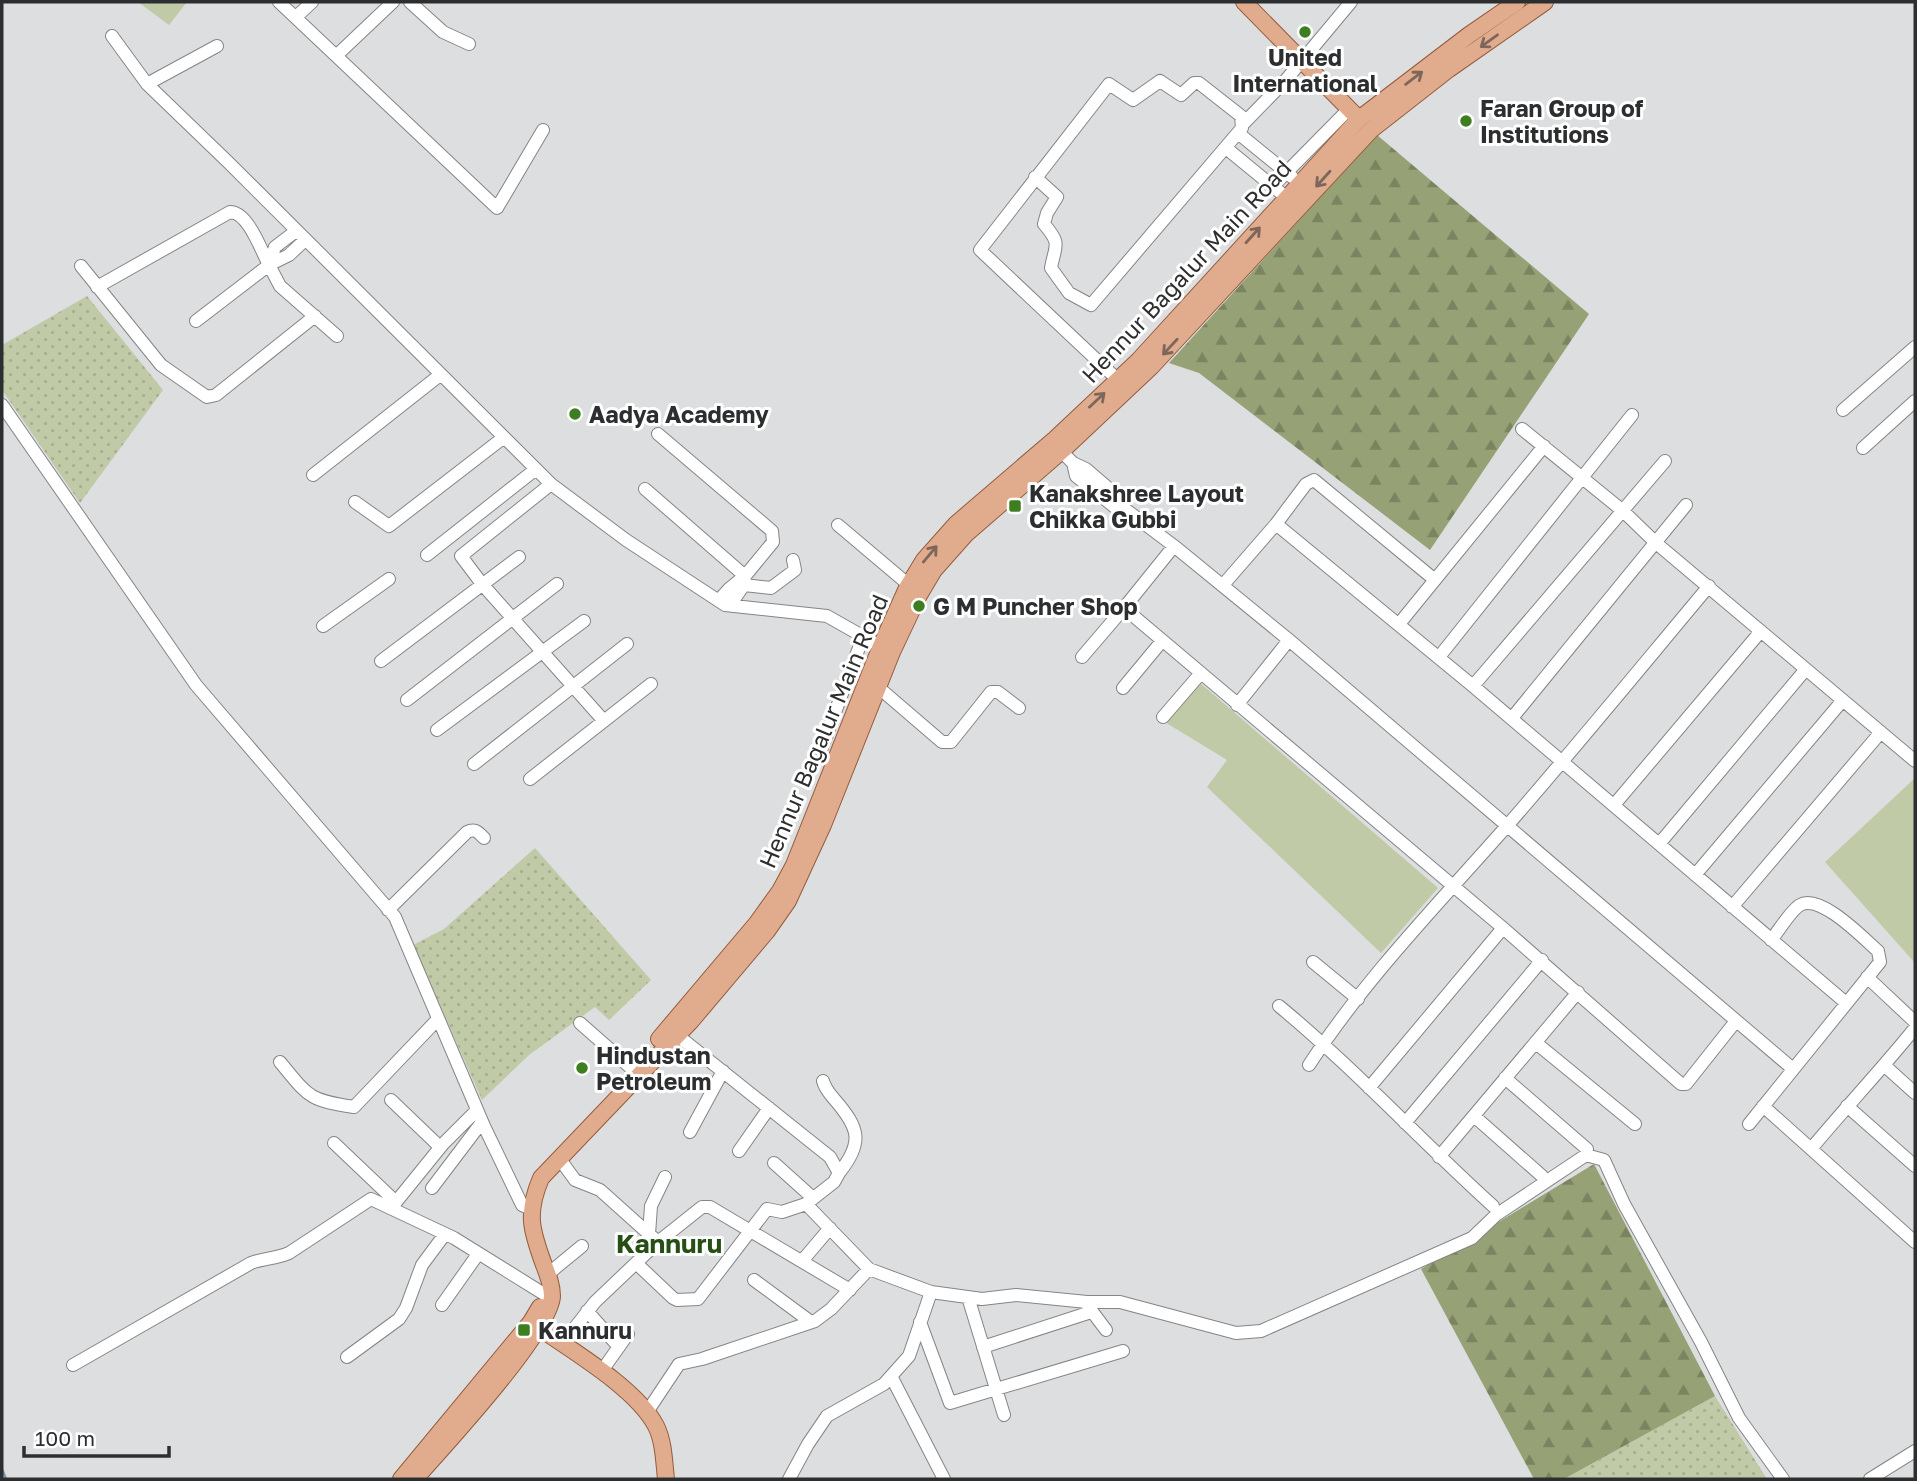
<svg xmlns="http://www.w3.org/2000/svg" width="1917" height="1481" viewBox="0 0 1917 1481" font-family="'Golos Text',sans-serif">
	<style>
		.grass { fill: url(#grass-dots) }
		.forest { fill: url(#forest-firs) }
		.park { fill: #c1caa7 }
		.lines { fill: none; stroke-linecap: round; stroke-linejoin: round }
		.stream { stroke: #7699ba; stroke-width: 2.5 }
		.minor-casing { stroke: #838587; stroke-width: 14 }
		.major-casing { stroke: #955c3b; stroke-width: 18 }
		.minor { stroke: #fff; stroke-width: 12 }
		.major { stroke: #e1ac8e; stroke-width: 16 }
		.oneway { stroke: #7e675a }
		.poi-dot { fill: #3d7f20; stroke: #fff; stroke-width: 2.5 }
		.labels { text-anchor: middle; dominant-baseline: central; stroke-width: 6; stroke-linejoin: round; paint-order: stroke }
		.poi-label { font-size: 23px; font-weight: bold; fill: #2d2e2f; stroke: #fff; text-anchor: start }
		.street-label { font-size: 23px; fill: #2d2e2f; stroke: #fff }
		.quarter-label { font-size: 26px; font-weight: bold; fill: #254f14; stroke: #fff }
	</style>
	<defs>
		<pattern id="grass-dots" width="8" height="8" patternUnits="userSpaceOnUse" patternTransform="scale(1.75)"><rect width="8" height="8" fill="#c1caa7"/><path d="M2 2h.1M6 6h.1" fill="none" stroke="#a6ae90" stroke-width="1.8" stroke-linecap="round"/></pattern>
		<pattern id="forest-firs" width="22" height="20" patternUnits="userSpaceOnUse" patternTransform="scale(1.75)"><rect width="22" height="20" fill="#96a175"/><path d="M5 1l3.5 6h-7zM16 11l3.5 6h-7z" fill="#7b8460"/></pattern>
	</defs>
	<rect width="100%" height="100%" fill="#dcdee0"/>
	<path class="grass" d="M 87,296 L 163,390 L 80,503 L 2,390 L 2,345 Z
		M 535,848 L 651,980 L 609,1020 L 595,1007 L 529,1055 L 482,1100 L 413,945 L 444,929 Z
		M 1715,1396 L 1767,1479 L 1564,1479 Z"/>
	<path class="forest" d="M 1377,135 L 1589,314 L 1430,550 L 1199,373 L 1169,363 Z
		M 1594,1164 L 1715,1396 L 1564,1479 L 1534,1479 L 1421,1269 Z"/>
	<path class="park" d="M 138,2 L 187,2 L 169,25 Z
		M 1199,682 L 1438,888 L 1381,953 L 1207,787 L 1227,760 L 1163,721 Z
		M 1915,778 L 1915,963 L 1825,862 Z"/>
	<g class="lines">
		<path class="stream" d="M 2,1469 L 6,1479"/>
		<g class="minor-casing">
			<path id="minor" d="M 279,2 L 497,208 L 543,130
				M 410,2 L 443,32 L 469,44
				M 296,17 L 312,2
				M 112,36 L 147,84 L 229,163 L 551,484 L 626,540 L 725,605 L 827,616 L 887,650
				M 337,55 L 393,2
				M 147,84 L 217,46
				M 1244,123 L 1285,81 L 1351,2
				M 1238,133 L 1292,177
				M 1226,148 L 1287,198
				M 1035,177 L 1057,197 L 1047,213 L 1044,224 C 1062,245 1055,245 1051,268 L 1069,293 L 1091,305 L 1242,128 L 1241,116 L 1199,83 L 1194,83 L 1181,95 L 1160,81 L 1133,100 L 1109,84 L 980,250 L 1118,380
				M 1274,185 L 1348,110
				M 269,265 L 280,286 L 337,336
				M 81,266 L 161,365 L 207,397 L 216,395 L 315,316
				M 97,287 L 230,212 C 248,212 261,250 269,265 L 275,247 L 296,231
				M 196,321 L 269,265 L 289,255 L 305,240
				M 2,405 L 196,685 L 395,917 L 484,1126 L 522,1205 L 531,1209
				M 1843,410 L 1915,347
				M 1522,429 L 1623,511 L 1656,543 L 1915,761
				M 1057,447 L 1073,463 L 1086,469 L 1122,500 L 1125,509 L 1116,508 L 1076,476 L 1073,463
				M 1863,448 L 1915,401
				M 313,475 L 440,375
				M 551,484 L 461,556 L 482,584 L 604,721
				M 645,489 L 745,576 L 773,542 L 772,531 L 658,434
				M 355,502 L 389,526 L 503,438
				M 1125,509 L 1174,546 L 1289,640 L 1793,1069
				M 1276,524 L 1306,484 L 1314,480 L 1435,580
				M 838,525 L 909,585
				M 1174,546 L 1124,608 L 1503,928 L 1681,1084 L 1686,1084 L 1736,1021
				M 427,555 L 536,469
				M 744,585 L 771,588 L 795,570 L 793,560
				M 1223,585 L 1276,524 L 1473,686 L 1845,1002
				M 719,600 L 729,589 L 745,576 L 744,585 L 730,605
				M 1399,624 L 1544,446
				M 323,626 L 389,579
				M 1082,657 L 1124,608
				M 1439,657 L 1632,415
				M 381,661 L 519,557
				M 1473,686 L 1665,461
				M 878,687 L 942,742 L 951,742 L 991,692 L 998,692 L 1019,708
				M 1123,688 L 1162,641
				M 407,700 L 557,584
				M 1237,705 L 1289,640
				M 1163,717 L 1201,673
				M 1512,718 L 1686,505
				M 437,730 L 584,621
				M 821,750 L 863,637
				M 474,764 L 627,644
				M 530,779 L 651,684
				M 1614,805 L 1761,631
				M 1659,844 L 1806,669
				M 1695,875 L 1843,700
				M 1732,907 L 1881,732
				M 388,910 L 467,832 C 475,828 478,832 484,838
				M 1313,962 L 1358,999
				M 1867,977 L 1915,1022
				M 1279,1006 C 1354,1068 1420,1140 1493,1206
				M 580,1023 L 631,1068
				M 672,1031 L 830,1157 L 839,1173 L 834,1182 L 806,1204 L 869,1269 L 931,1292
				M 1536,1043 L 1635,1124
				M 280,1062 C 309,1097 308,1100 354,1107 L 438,1019
				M 1309,1065 C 1365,979 1438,904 1506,827 C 1575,748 1642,666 1709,586
				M 1885,1066 L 1915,1093
				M 1505,1078 L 1587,1149
				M 823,1081 C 825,1089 830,1094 835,1100 C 859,1128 864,1142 839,1173
				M 1369,1088 L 1503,928
				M 391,1100 L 440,1147
				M 1763,1106 L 1915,1242
				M 1847,1106 L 1915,1166
				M 1474,1116 L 1542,1176
				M 1405,1123 L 1542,960
				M 1749,1124 L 1880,962 L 1878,951 C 1863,938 1820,893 1800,905 C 1791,910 1778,932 1771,940
				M 690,1132 L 723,1071
				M 334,1143 L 396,1202 L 443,1144 L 477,1110
				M 1811,1149 C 1845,1108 1882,1069 1915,1028
				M 739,1151 L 769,1108
				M 1439,1157 L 1578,992
				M 559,1158 L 575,1180 L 600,1190 L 658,1242
				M 774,1163 L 813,1198
				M 432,1188 L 482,1122
				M 649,1234 L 651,1206 L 665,1177
				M 802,1261 L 830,1228
				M 636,1263 L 673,1298 L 677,1300 L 698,1299 L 767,1209 L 782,1212 L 806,1204
				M 548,1274 L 582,1246
				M 754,1280 L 811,1322
				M 968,1297 L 1004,1415
				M 442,1305 L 478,1254
				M 1088,1306 L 1106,1330
				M 587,1311 L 619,1347
				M 920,1322 L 950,1403 L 1123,1351
				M 562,1344 L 595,1302 L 658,1242 L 702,1207 L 710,1207 L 850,1290
				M 983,1347 L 1091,1312
				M 347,1357 L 399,1319 L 406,1308 L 422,1265 L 445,1234
				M 73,1365 L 251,1263 C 264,1258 275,1259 289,1253 L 371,1199 L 454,1238 L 544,1294
				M 601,1372 L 628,1334
				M 891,1376 L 944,1479
				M 647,1412 L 679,1364 L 702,1359 L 815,1321 L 831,1309 L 869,1269
				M 789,1479 L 808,1444 L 827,1416 L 884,1384 L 909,1356 L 931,1292 L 982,1299 L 1016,1295 L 1087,1302 L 1120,1302 L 1236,1333 L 1261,1331 L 1472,1238 L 1496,1215 L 1586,1155 L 1604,1160 L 1624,1204 L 1701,1342 L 1739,1418 L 1783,1479
				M 1870,1479 L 1915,1451"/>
		</g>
		<g class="major-casing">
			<path id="major" d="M 1244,2 L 1359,119
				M 659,1039 L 757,923 L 780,891 L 794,865 L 881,646 L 907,588 L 924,560 L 956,524 L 1055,439 L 1139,360 L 1359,119 L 1469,35 L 1517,2
				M 531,1322 C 567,1348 636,1387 656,1426 C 664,1442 664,1462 666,1479
				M 401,1479 L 531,1322 L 540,1307
				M 415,1479 C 443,1447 551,1331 552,1296 C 552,1285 548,1275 544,1265 C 531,1230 526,1213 541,1178 L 691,1021 L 767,931 L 788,901 L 823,825 L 892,652 L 918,597 L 934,570 L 966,534 L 1065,448 L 1151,367 L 1371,130 L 1449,69 L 1545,2"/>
		</g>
		<use href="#minor" class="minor"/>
		<use href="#major" class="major"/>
	</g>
	<defs><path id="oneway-shaft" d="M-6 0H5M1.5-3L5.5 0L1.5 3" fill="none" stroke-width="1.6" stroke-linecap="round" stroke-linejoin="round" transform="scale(1.75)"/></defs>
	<g class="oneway">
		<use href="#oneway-shaft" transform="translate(1489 41) rotate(144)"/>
		<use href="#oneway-shaft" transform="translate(1414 78) rotate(-37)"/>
		<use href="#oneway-shaft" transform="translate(1323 179) rotate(132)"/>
		<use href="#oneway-shaft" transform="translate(1253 235) rotate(-48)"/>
		<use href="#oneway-shaft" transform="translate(1170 347) rotate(133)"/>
		<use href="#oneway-shaft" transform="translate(1097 400) rotate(-43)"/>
		<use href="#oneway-shaft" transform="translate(930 554) rotate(-50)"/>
	</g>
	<g class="poi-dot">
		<circle cx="1305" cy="32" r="7"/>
		<circle cx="1466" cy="121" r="7"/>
		<circle cx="575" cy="414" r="7"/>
		<rect x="1008" y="499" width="14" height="14" rx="3.5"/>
		<circle cx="919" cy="606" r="7"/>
		<circle cx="582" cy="1068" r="7"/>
		<rect x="517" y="1323" width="14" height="14" rx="3.5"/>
	</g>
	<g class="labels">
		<g class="poi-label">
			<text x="1305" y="57" text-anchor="middle">United<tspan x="1305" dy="26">International</tspan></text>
			<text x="1480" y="108">Faran Group of<tspan x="1480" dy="26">Institutions</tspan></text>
			<text x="589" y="414">Aadya Academy</text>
			<text x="1029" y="493">Kanakshree Layout<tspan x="1029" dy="26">Chikka Gubbi</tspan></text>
			<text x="933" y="606">G M Puncher Shop</text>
			<text x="596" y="1055">Hindustan<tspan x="596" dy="26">Petroleum</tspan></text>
			<text x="538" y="1330">Kannuru</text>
		</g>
		<g class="street-label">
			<text transform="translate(1186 271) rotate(-47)">Hennur Bagalur Main Road</text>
			<text transform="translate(823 731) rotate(-67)">Hennur Bagalur Main Road</text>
		</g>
		<g class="quarter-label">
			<text x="669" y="1243">Kannuru</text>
		</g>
	</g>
	<rect width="1917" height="1481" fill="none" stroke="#2d2e2f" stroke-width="7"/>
	<path d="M24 1446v10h145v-10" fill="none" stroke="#2d2e2f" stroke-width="3.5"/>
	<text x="35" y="1446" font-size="21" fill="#2d2e2f" stroke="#ffffff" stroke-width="5" paint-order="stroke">100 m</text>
</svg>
